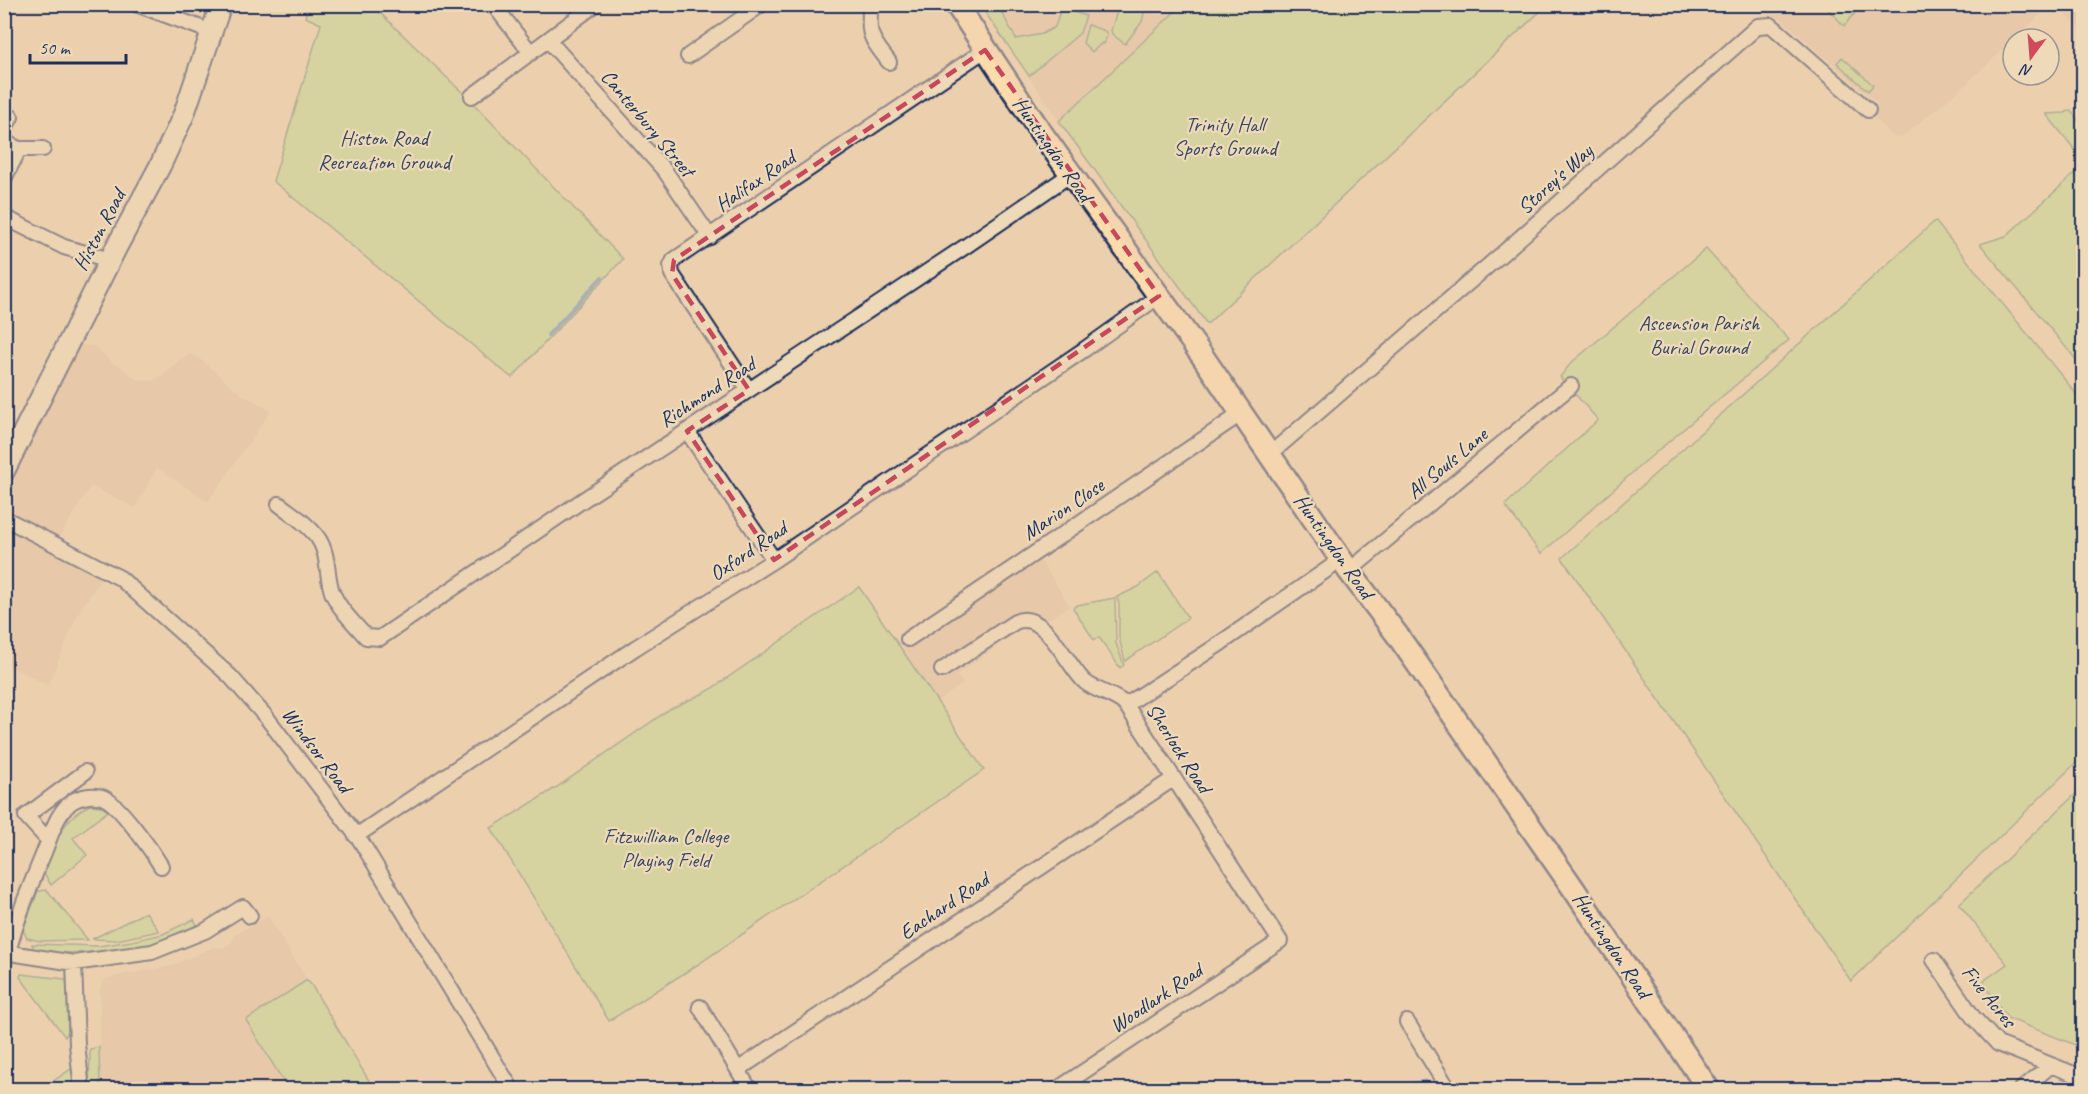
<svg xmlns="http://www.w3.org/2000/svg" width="2088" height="1094" viewBox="0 0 2088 1094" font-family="Caveat,sans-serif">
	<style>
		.built { fill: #dfc1a4 }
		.green { fill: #bad78f; stroke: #6a8376; stroke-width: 1.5 }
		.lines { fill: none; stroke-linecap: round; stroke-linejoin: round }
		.stream { stroke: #5f88b3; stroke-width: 4 }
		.minor-casing { stroke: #1b2f5e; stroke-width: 18 }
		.secondary-casing { stroke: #1b2f5e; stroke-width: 24 }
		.primary-casing { stroke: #1b2f5e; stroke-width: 26 }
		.minor { stroke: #eedab8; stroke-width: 14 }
		.secondary { stroke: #eedab8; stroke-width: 20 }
		.primary { stroke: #fddcac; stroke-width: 21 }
		.marked { fill: none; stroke: #c8485b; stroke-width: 4.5; stroke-dasharray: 12 8; stroke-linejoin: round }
		.labels { text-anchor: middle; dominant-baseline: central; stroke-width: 4.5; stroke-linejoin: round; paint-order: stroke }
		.street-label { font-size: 21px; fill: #1b2f5e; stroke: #eedab8 }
		.park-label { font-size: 21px; fill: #334865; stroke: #eedab8 }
	</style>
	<rect width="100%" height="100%" fill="#ecd0ae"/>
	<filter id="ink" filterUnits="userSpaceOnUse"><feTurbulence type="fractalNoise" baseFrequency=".0167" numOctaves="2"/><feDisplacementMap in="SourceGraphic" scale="12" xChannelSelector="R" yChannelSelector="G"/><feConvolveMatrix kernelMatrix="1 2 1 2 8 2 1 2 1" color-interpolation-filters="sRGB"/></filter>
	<g filter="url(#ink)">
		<path class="built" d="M 1766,4 L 2051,5 L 1960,90 L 1901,138 L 1891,136 L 1872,115 L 1879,105 L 1779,17 L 1762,13 Z
			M 980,5 L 1182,5 L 1059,121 Z
			M 2054,5 L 2083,5 L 2083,30 Z
			M 79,345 L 94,346 L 114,364 L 120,365 L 136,379 L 144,381 L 154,380 L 165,373 L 179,360 L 190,354 L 199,358 L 240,393 L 271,411 L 208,502 L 157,468 L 135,508 L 91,486 L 55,544 L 107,570 L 78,614 L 48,686 L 5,664 L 4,498 Z
			M 1039,558 L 1070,606 L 1047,620 L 1024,627 L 957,675 L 963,684 L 937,702 L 901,649 Z
			M 268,916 L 374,1089 L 100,1090 L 100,989 L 105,980 L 120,975 L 171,966 L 213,947 L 222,948 L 232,942 L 234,935 Z"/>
		<path class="green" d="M 308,5 L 372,5 L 469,99 L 623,259 L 512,378 L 273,181 L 321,24 L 305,17 Z
			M 980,5 L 1005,5 L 1002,13 L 1016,39 L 1042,34 L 1055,27 L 1061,8 L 1086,16 L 1080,33 L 1029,76 Z
			M 1119,5 L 1146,5 L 1142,22 L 1125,44 L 1112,34 L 1111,30 Z
			M 1182,5 L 1182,4 L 1547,5 L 1207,324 L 1059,121 Z
			M 1824,5 L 1862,5 L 1844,26 Z
			M 1088,25 L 1105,31 L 1107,35 L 1104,44 L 1102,43 L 1092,52 L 1083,43 Z
			M 1842,57 L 1873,85 L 1868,91 L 1837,63 Z
			M 2070,110 L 2083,126 L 2083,160 L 2046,114 L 2065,113 Z
			M 2083,166 L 2083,368 L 1980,244 L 2006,236 Z
			M 1935,221 L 2083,402 L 2083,756 L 1851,981 L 1562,558 Z
			M 1706,249 L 1789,340 L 1641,465 L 1541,554 L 1505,505 L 1598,420 L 1560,377 L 1571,363 Z
			M 1158,572 L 1188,618 L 1125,661 L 1119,638 L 1119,604 L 1117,597 L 1138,587 Z
			M 859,587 L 984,770 L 697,965 L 609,1021 L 491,828 L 557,787 L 670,709 L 708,691 Z
			M 1115,598 L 1116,643 L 1124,665 L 1120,668 L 1099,637 L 1094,640 L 1073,608 L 1077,605 Z
			M 2083,787 L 2083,1048 L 2007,1018 L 1982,982 L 2007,964 L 1959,904 Z
			M 90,805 L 100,806 L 108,811 L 73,838 L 87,855 L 51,885 L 44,873 C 55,846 61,817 90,805 Z
			M 47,890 L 88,940 L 40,941 L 27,938 L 23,930 L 38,891 Z
			M 146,912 L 159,931 L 117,940 L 92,939 Z
			M 194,919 L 197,925 C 186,930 175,937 163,941 C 135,950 60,958 33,948 L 32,944 L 98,946 L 132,941 L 163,934 Z
			M 21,974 L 65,979 L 67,984 L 68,1032 L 65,1037 L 20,977 Z
			M 307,980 L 312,986 L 374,1089 L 288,1089 L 246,1020 Z
			M 99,1047 L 100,1089 L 89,1089 L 90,1049 Z
			M 74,1067 L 73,1089 L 40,1090 Z
			M 1425,1080 L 1432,1089 L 1382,1089 Z"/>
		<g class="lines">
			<path class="stream" d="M 548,335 L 602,277"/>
			<g class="minor-casing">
				<path id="minor" d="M 136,4 L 212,32
					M 493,4 L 531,53
					M 869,4 C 871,13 869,20 870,29 C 871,41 882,52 889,62
					M 549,41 L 665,171 L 710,237
					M 688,56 L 762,4
					M 472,96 L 596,4
					M 4,130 L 11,117
					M 4,142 L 19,149 L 4,179
					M 19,149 L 43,149
					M 4,217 L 64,247 L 110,260
					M 749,390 L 672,274 L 671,266 L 674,260 L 985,50
					M 687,431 L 774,560
					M 1270,454 L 1503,253 L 1758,26 L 1771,25 L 1868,110
					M 279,504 C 292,514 308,524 318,538 C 329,554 326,574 332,592 C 339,609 354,623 366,637 L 380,638 L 583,500 L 966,246 L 1071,174
					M 4,518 L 120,578 L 230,676 L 267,718 L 360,840 L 512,1090
					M 1349,571 L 1571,386
					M 908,639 L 1242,413
					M 942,670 L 1015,622 C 1044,608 1067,666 1085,682 C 1097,692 1114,694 1126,705
					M 356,836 L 635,648 L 774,560 L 1085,349 L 1159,296
					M 48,840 L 26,816 L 85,772
					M 4,952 L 74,963 L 152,952 L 205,931 L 243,907 L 250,916
					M 8,953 C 17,917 31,884 45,850 C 51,835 56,816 68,805 C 75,797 92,794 102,797 C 118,802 152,851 161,866
					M 1934,960 L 1973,1017 L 1998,1044 L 2084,1078
					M 74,963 L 77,1044 L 81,1081 L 80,1090
					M 700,1007 L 750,1090
					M 1407,1022 L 1449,1090
					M 739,1069 L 1173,779
					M 1056,1090 L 1280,941 L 1126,705 L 1215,647 L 1341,560
					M 2021,1090 L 2050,1066"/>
			</g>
			<g class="secondary-casing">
				<path id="secondary" d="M 4,471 L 116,248 L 161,164 L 184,114 L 221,4"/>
			</g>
			<g class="primary-casing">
				<path id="primary" d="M 956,4 L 1040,131 L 1203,357 L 1349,571 L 1398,636 L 1573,888 L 1709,1090"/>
			</g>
			<use href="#minor" class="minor"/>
			<use href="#secondary" class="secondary"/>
			<use href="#primary" class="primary"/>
		</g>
	</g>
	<path d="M0 0H2088V1094H0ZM 985,50 L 1159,296 L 774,560 L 687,431 L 749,390 L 672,274 L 674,260 Z" fill="#ecd0ae" fill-opacity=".55" fill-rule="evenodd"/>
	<path class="marked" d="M 985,50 L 1159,296 L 774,560 L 687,431 L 749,390 L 672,274 L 674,260 Z"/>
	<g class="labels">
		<g class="street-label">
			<text transform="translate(648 123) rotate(50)">Canterbury Street</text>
			<text transform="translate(1053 149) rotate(55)">Huntingdon Road</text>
			<text transform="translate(1555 179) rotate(-42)">Storey's Way</text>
			<text transform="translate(755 181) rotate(-34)">Halifax Road</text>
			<text transform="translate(99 230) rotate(-62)">Histon Road</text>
			<text transform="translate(707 392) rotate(-33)">Richmond Road</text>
			<text transform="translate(1447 463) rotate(-40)">All Souls Lane</text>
			<text transform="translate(1063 509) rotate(-34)">Marion Close</text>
			<text transform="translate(1334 546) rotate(55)">Huntingdon Road</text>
			<text transform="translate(748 551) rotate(-34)">Oxford Road</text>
			<text transform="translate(1179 748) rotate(57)">Sherlock Road</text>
			<text transform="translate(317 750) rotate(53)">Windsor Road</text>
			<text transform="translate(944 906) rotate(-34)">Eachard Road</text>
			<text transform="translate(1612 945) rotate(56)">Huntingdon Road</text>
			<text transform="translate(1989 996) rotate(51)">Five Acres</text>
			<text transform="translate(1156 998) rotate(-34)">Woodlark Road</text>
		</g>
		<g class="park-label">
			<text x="1225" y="124">Trinity Hall<tspan x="1225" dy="24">Sports Ground</tspan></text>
			<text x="384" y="138">Histon Road<tspan x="384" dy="24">Recreation Ground</tspan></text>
			<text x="1699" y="323">Ascension Parish<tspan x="1699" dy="24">Burial Ground</tspan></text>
			<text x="666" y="836">Fitzwilliam College<tspan x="666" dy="24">Playing Field</tspan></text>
		</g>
	</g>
	<rect width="2088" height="1094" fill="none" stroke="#eedab8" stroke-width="24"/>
	<rect x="12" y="12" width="2064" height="1070" fill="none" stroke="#1b2f5e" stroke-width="2" filter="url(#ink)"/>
	<g transform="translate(2031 57) rotate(196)"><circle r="28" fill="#eedab8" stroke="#9a9694" stroke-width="1.5"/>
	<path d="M0-4.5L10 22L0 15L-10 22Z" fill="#d1495b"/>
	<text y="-9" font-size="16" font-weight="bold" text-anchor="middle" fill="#1b2f5e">N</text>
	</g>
	<path d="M30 54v9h96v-9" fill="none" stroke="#1b2f5e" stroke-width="3"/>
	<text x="39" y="54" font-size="18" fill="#1b2f5e" stroke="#eedab8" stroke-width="4.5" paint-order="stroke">50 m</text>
</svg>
